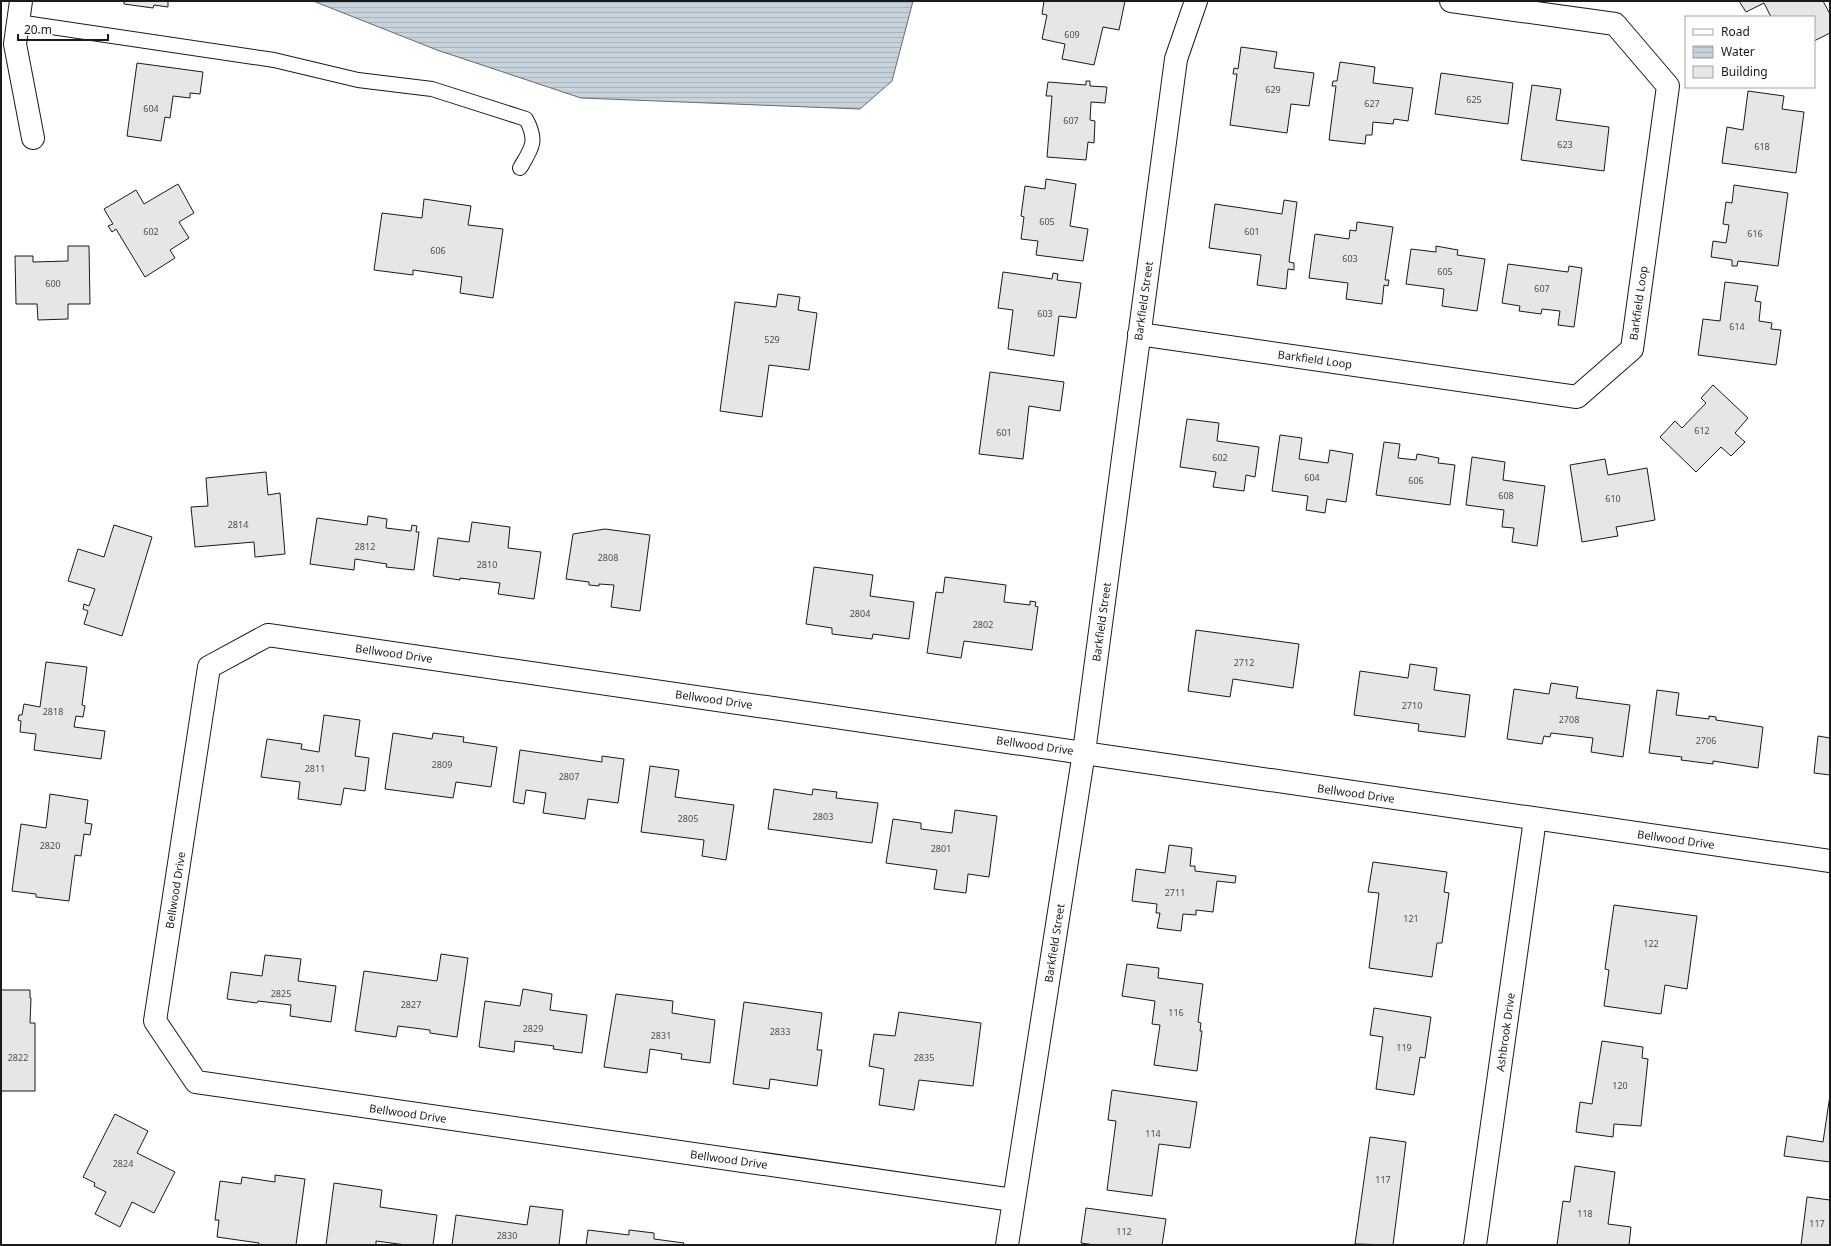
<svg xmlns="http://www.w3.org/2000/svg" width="1831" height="1246" viewBox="0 0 1831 1246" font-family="'Noto Sans',sans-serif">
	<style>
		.water { fill: url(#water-rules); stroke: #6a6a6a }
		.building { fill: #e6e6e6; stroke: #1a1a1a }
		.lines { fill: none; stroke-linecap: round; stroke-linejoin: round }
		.lane-casing { stroke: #1a1a1a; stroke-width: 16 }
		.street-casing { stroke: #1a1a1a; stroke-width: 24 }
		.lane { stroke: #fff; stroke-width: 14 }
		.street { stroke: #fff; stroke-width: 22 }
		.labels { text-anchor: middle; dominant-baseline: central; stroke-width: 3; stroke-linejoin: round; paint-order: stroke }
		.number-label { font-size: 9px; fill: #4d4d4d }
		.street-label { font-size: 11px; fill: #1a1a1a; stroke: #fff }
	</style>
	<defs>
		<pattern id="water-rules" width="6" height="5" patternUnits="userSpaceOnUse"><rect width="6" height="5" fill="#c6d2dc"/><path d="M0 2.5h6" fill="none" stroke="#aab4bc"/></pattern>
	</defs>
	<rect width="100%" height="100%" fill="#fff"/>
	<path class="water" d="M 313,1 L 913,1 L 892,81 L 860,109 L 581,98 L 437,50 Z"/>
	<path class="building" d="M 124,1 L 168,1 L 168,7 L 154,5 L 153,8 L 124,4 Z
		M 1044,1 L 1125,1 L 1119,30 L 1103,27 L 1094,65 L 1062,59 L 1065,44 L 1042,39 L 1047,15 L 1042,14 Z
		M 1739,1 L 1823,1 L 1830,14 L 1830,33 L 1814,41 L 1814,17 L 1771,17 L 1764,3 L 1746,12 Z
		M 1241,47 L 1277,52 L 1274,68 L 1314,73 L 1309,106 L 1291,104 L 1287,133 L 1230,125 L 1237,74 L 1233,74 L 1234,68 L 1238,69 Z
		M 1340,62 L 1375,67 L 1373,83 L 1413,88 L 1408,121 L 1394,119 L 1393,124 L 1373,122 L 1372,135 L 1366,135 L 1365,144 L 1329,140 L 1336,86 L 1332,86 L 1333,81 L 1337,81 Z
		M 137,63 L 203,72 L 200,94 L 190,93 L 190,98 L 173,96 L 170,118 L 165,117 L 161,141 L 127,136 Z
		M 1441,73 L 1513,83 L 1508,124 L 1435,114 Z
		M 1086,81 L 1090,81 L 1090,86 L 1107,87 L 1105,103 L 1091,102 L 1090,120 L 1095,121 L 1094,143 L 1088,142 L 1086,160 L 1047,157 L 1052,96 L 1046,96 L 1048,82 L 1086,85 Z
		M 1532,85 L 1561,89 L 1556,120 L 1609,127 L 1604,171 L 1521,160 Z
		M 1748,91 L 1784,96 L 1782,109 L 1804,112 L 1796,173 L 1722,163 L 1727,127 L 1743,130 Z
		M 1046,179 L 1076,184 L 1070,226 L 1088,229 L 1083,261 L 1036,255 L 1038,241 L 1021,239 L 1024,217 L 1021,216 L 1025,186 L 1045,189 Z
		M 178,184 L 194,213 L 179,222 L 189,238 L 170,250 L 175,258 L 145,277 L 116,229 L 112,232 L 108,226 L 113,224 L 104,209 L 136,190 L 144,204 Z
		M 1734,185 L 1788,193 L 1778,266 L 1738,261 L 1737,266 L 1732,266 L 1732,260 L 1711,257 L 1713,241 L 1726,243 L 1729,225 L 1723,224 L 1726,202 L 1732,203 Z
		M 424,199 L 471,206 L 468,225 L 503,229 L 493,298 L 460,293 L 462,277 L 413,270 L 413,275 L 374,270 L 382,213 L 422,218 Z
		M 1284,200 L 1297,202 L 1289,262 L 1294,263 L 1294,270 L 1288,269 L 1286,289 L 1257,285 L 1261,255 L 1209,248 L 1215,204 L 1282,214 Z
		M 1357,222 L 1393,227 L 1385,280 L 1389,280 L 1388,286 L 1384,285 L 1382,304 L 1346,299 L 1348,283 L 1309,278 L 1315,234 L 1349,239 L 1350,230 L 1356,231 Z
		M 68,246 L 89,246 L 90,304 L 68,304 L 68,319 L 38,320 L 37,304 L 16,304 L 15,256 L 33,256 L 33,262 L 68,261 Z
		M 1436,246 L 1458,250 L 1457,255 L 1485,259 L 1477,311 L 1442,306 L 1444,289 L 1406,284 L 1411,249 L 1436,252 Z
		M 1508,264 L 1568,272 L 1569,266 L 1582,268 L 1574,327 L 1558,325 L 1560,311 L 1542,309 L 1541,314 L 1519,311 L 1520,306 L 1502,303 Z
		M 1003,272 L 1052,279 L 1053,273 L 1058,274 L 1057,280 L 1081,283 L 1076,318 L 1059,316 L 1054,356 L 1008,349 L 1013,310 L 998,308 Z
		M 1725,282 L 1758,286 L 1755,301 L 1761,302 L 1759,321 L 1772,323 L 1771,329 L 1781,330 L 1776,365 L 1698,355 L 1703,319 L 1720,321 Z
		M 778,294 L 800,297 L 798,310 L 817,313 L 809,370 L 769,365 L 762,417 L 720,411 L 735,302 L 776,307 Z
		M 990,372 L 1064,382 L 1060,411 L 1029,406 L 1023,459 L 979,454 Z
		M 1713,385 L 1748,418 L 1735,433 L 1745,442 L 1731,456 L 1721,447 L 1696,472 L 1660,437 L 1675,421 L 1682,428 L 1706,403 L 1701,398 Z
		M 1187,419 L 1219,423 L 1217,441 L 1259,447 L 1255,477 L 1246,475 L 1244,491 L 1213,487 L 1216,472 L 1180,467 Z
		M 1280,435 L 1302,438 L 1299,459 L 1328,463 L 1330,450 L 1353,454 L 1346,502 L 1327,499 L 1325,513 L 1306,510 L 1308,496 L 1272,491 Z
		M 1384,442 L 1400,444 L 1398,458 L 1416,460 L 1417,454 L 1439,458 L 1438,463 L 1455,465 L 1450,505 L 1376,495 Z
		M 1472,457 L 1505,462 L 1503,480 L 1545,486 L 1537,546 L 1512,542 L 1514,528 L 1502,527 L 1504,510 L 1466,505 Z
		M 1605,459 L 1608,475 L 1647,468 L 1655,520 L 1616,527 L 1618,536 L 1582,542 L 1570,465 Z
		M 266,472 L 268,495 L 280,493 L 285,554 L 255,557 L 254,542 L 195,547 L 191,507 L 208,506 L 206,478 Z
		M 368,516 L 387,519 L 386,528 L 411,531 L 412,525 L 417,526 L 416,532 L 419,532 L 414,570 L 386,567 L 387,564 L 355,559 L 354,570 L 310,564 L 317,518 L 367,525 Z
		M 472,522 L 510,527 L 508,548 L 541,552 L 534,599 L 498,594 L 500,583 L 460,578 L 460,580 L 433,576 L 438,538 L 469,542 Z
		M 114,525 L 152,537 L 122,636 L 84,624 L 88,611 L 83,609 L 84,604 L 89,606 L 95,589 L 68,581 L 78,549 L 104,557 Z
		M 605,529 L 650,535 L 640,611 L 611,607 L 614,585 L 599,584 L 599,586 L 589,585 L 589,582 L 566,579 L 573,534 Z
		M 814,567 L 873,575 L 870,596 L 914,602 L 909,639 L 873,634 L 872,639 L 832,634 L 832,628 L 806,624 Z
		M 945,577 L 1006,585 L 1004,602 L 1030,605 L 1030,601 L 1036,602 L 1035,606 L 1038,607 L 1032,650 L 964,641 L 961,658 L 927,653 L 936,592 L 943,593 Z
		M 1196,630 L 1299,644 L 1293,688 L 1233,679 L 1230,697 L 1188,691 Z
		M 46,662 L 87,667 L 82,705 L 85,706 L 83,717 L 76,716 L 74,727 L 105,731 L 101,759 L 34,750 L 36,734 L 20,732 L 21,721 L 18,720 L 19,715 L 22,715 L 24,704 L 40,707 Z
		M 1410,664 L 1437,668 L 1434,690 L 1470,695 L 1465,737 L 1418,731 L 1419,724 L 1354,715 L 1360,671 L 1408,678 Z
		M 1551,683 L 1578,687 L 1576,698 L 1630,705 L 1623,757 L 1591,752 L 1593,738 L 1551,733 L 1550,737 L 1544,736 L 1542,744 L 1507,739 L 1514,689 L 1549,694 Z
		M 1657,690 L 1679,693 L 1676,715 L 1709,719 L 1709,716 L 1716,717 L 1716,720 L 1763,727 L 1758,768 L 1713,761 L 1713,764 L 1681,760 L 1682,757 L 1649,753 Z
		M 324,715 L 360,720 L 355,756 L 369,758 L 365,791 L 344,788 L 341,805 L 298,799 L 300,782 L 261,777 L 267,739 L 302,744 L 301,749 L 319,752 Z
		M 393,733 L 432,739 L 433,733 L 464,737 L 463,742 L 497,747 L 491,787 L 456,782 L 453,798 L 385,789 Z
		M 1818,736 L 1830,738 L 1830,775 L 1814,773 Z
		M 520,750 L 602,762 L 602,756 L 624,759 L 618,803 L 588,799 L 585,819 L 543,813 L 546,793 L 526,790 L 524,804 L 513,802 Z
		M 650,766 L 679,770 L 675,797 L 734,805 L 726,860 L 702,856 L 704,840 L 641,832 Z
		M 774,789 L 812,795 L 813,789 L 837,792 L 836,798 L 878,803 L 872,843 L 768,829 Z
		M 50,794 L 88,800 L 85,823 L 92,824 L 90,835 L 84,834 L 81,856 L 75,855 L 69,901 L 36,897 L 36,894 L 12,891 L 21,824 L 46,828 Z
		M 955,810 L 997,816 L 989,877 L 968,874 L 966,893 L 934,889 L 937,870 L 886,863 L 893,819 L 921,823 L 921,829 L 952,833 Z
		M 1169,845 L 1192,848 L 1190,866 L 1195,866 L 1195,871 L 1236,876 L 1235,883 L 1217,881 L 1213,912 L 1196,910 L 1196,915 L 1183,914 L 1181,931 L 1157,928 L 1160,913 L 1156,913 L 1157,904 L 1132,901 L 1136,869 L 1165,873 Z
		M 1373,862 L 1447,872 L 1444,892 L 1449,893 L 1442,943 L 1437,943 L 1432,977 L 1369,968 L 1379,893 L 1368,892 Z
		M 1614,905 L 1697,916 L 1687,989 L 1665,985 L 1661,1014 L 1604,1006 L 1609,970 L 1605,969 Z
		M 441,954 L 468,958 L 457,1037 L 430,1033 L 430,1030 L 398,1026 L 396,1037 L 355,1031 L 364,971 L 437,981 Z
		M 265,955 L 301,959 L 298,981 L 336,986 L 331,1022 L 290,1016 L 291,1005 L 258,1001 L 257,1003 L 227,999 L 231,972 L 262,976 Z
		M 1127,964 L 1159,968 L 1158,978 L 1203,984 L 1198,1022 L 1201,1023 L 1200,1031 L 1202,1031 L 1197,1071 L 1154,1065 L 1160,1025 L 1152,1024 L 1155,1001 L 1122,996 Z
		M 523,989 L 552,994 L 550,1010 L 587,1015 L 582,1053 L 553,1049 L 554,1046 L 515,1041 L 514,1052 L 479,1047 L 485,1001 L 520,1006 Z
		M 1,990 L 30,990 L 30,998 L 31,998 L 30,1023 L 35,1023 L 35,1091 L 1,1091 Z
		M 616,994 L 673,1001 L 672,1013 L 715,1020 L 710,1063 L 681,1059 L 682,1054 L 650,1049 L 647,1073 L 604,1067 Z
		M 744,1002 L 822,1013 L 817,1050 L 822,1050 L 817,1086 L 770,1079 L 769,1089 L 733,1084 Z
		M 1374,1008 L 1431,1017 L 1425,1058 L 1420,1057 L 1414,1095 L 1376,1089 L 1383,1037 L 1370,1035 Z
		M 899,1012 L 981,1023 L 973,1086 L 919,1080 L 914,1110 L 879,1105 L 884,1069 L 869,1066 L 874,1034 L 895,1036 Z
		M 1602,1041 L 1643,1047 L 1642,1058 L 1648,1059 L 1641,1126 L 1614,1124 L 1613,1137 L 1576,1132 L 1580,1102 L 1592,1104 Z
		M 1112,1090 L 1197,1102 L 1190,1148 L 1159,1144 L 1152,1196 L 1107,1190 L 1116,1121 L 1108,1120 Z
		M 1830,1095 L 1830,1162 L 1784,1156 L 1787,1136 L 1823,1142 Z
		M 115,1114 L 148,1131 L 137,1153 L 175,1172 L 154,1213 L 132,1202 L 120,1227 L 95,1214 L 106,1192 L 94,1186 L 95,1183 L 83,1177 Z
		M 1370,1137 L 1406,1142 L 1393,1245 L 1355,1244 Z
		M 1575,1166 L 1615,1172 L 1608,1224 L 1631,1227 L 1629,1245 L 1557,1245 L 1563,1201 L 1570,1202 Z
		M 275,1175 L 305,1179 L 296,1245 L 259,1245 L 259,1243 L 217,1237 L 219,1220 L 215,1220 L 220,1181 L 241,1184 L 242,1177 L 275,1182 Z
		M 334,1183 L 382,1190 L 380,1207 L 437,1215 L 433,1245 L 406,1245 L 376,1241 L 376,1245 L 326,1245 Z
		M 1807,1197 L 1830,1200 L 1830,1245 L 1801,1245 Z
		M 530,1206 L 563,1210 L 559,1245 L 452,1245 L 456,1215 L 527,1225 Z
		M 1086,1208 L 1166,1219 L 1162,1245 L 1095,1245 L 1081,1243 Z
		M 588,1230 L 629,1235 L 629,1230 L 654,1233 L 654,1239 L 684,1243 L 683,1245 L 586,1245 Z"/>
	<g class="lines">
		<g class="lane-casing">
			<path id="lane" d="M 18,22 L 274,60 L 358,80 L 432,89 L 526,119 C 538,141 532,148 520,168"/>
		</g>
		<g class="street-casing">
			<path id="street" d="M 21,1 L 15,44 L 33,138
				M 1139,334 L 1577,397 L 1632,349 L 1668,86 L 1615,24 L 1451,1
				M 1013,1200 L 196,1082 L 155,1021 L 209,667 L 268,635 L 1830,861
				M 1007,1245 L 1084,752 L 1176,59 L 1196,1
				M 1475,1245 L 1535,819"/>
		</g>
		<use href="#lane" class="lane"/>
		<use href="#street" class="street"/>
	</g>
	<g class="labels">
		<g class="number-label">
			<text x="1072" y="34">609</text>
			<text x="1273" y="89">629</text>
			<text x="1474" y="99">625</text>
			<text x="1372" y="103">627</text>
			<text x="151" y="108">604</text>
			<text x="1071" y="120">607</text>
			<text x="1565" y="144">623</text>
			<text x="1762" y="146">618</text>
			<text x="1047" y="221">605</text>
			<text x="151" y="231">602</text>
			<text x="1252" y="231">601</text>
			<text x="1755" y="233">616</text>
			<text x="438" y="250">606</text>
			<text x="1350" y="258">603</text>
			<text x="1445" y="271">605</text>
			<text x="53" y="283">600</text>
			<text x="1542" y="288">607</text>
			<text x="1045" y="313">603</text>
			<text x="1737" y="326">614</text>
			<text x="772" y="339">529</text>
			<text x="1702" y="430">612</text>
			<text x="1004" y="432">601</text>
			<text x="1220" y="457">602</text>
			<text x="1312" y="477">604</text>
			<text x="1416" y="480">606</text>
			<text x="1506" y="495">608</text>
			<text x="1613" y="498">610</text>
			<text x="238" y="524">2814</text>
			<text x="365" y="546">2812</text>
			<text x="608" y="557">2808</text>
			<text x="487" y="564">2810</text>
			<text x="860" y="613">2804</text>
			<text x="983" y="624">2802</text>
			<text x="1244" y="662">2712</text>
			<text x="1412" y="705">2710</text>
			<text x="53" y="711">2818</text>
			<text x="1569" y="719">2708</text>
			<text x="1706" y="740">2706</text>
			<text x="442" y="764">2809</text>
			<text x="315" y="768">2811</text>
			<text x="569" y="776">2807</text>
			<text x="823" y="816">2803</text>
			<text x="688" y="818">2805</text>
			<text x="50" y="845">2820</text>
			<text x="941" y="848">2801</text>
			<text x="1175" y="892">2711</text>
			<text x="1411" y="918">121</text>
			<text x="1651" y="943">122</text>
			<text x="281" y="993">2825</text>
			<text x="411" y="1004">2827</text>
			<text x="1176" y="1012">116</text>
			<text x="533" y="1028">2829</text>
			<text x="780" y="1031">2833</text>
			<text x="661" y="1035">2831</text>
			<text x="1404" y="1047">119</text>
			<text x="18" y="1057">2822</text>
			<text x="924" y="1057">2835</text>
			<text x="1620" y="1085">120</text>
			<text x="1153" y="1133">114</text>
			<text x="123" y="1163">2824</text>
			<text x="1383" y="1179">117</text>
			<text x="1585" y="1213">118</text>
			<text x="1817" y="1223">117</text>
			<text x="1124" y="1231">112</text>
			<text x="507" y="1235">2830</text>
		</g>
		<g class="street-label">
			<text transform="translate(1143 301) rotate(-82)">Barkfield Street</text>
			<text transform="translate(1638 303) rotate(-82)">Barkfield Loop</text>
			<text transform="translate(1315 359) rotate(8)">Barkfield Loop</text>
			<text transform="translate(1101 622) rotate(-82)">Barkfield Street</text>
			<text transform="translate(394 653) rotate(8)">Bellwood Drive</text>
			<text transform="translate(714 699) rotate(8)">Bellwood Drive</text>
			<text transform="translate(1035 745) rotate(8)">Bellwood Drive</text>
			<text transform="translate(1356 793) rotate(8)">Bellwood Drive</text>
			<text transform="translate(1676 839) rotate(8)">Bellwood Drive</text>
			<text transform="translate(175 890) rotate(-81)">Bellwood Drive</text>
			<text transform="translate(1054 943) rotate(-81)">Barkfield Street</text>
			<text transform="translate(1505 1032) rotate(-82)">Ashbrook Drive</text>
			<text transform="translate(408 1113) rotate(8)">Bellwood Drive</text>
			<text transform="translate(729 1159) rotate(8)">Bellwood Drive</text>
		</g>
	</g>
	<rect width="1831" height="1246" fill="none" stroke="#1a1a1a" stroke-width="4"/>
	<rect x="1685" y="16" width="130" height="72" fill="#ffffff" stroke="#a3a3a3"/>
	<rect x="1693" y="29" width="20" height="6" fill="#ffffff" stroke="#a3a3a3"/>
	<text x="1721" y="36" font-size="12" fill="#1a1a1a">Road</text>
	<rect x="1693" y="46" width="20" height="12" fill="url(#water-rules)" stroke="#a3a3a3"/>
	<text x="1721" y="56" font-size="12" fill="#1a1a1a">Water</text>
	<rect x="1693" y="66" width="20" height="12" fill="#e6e6e6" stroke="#a3a3a3"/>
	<text x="1721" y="76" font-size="12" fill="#1a1a1a">Building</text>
	<path d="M18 34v6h90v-6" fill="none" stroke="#1a1a1a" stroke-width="2"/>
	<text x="24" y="34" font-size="12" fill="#1a1a1a" stroke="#ffffff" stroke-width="3" paint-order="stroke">20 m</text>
</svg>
